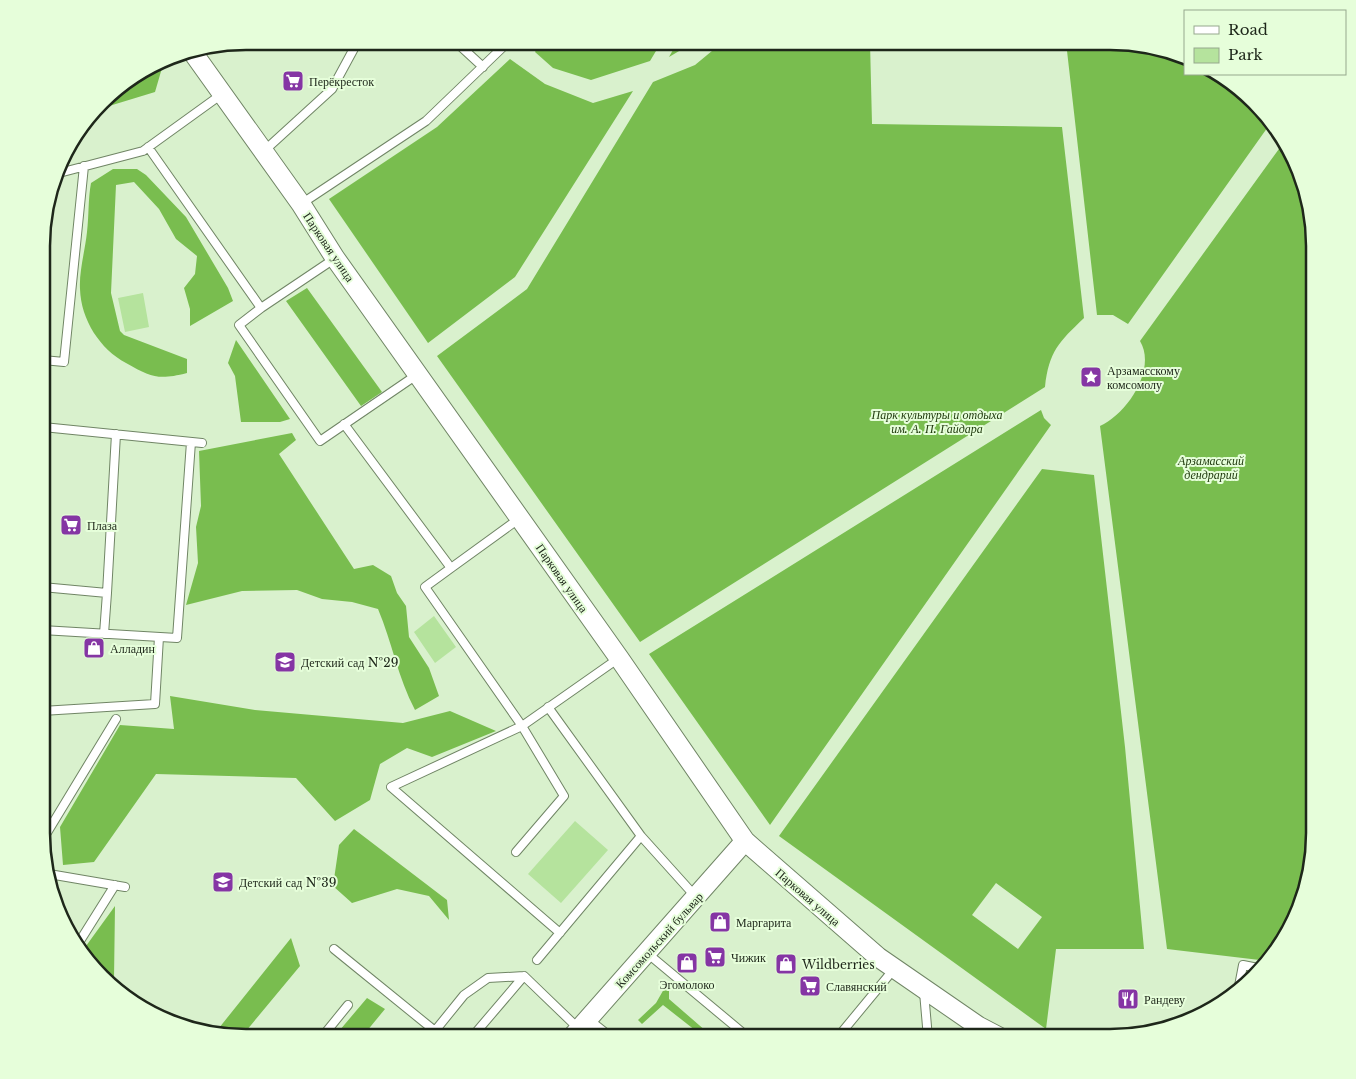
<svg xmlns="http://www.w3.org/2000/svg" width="1356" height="1079" viewBox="0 0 1356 1079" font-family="'Libre Baskerville',serif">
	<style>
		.green { fill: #b5e39d }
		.forest { fill: #79bd4f; fill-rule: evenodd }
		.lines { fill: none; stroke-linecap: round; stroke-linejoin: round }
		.service-casing { stroke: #708565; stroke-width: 10 }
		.tertiary-casing { stroke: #708565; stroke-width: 21 }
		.service { stroke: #fff; stroke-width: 8 }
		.tertiary { stroke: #fff; stroke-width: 19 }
		.labels { text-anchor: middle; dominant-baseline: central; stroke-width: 4; stroke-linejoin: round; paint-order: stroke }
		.poi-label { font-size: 12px; fill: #1e271a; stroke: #e6feda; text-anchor: start }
		.street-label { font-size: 12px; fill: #1e271a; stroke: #e6feda }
		.park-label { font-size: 12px; font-style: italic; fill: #223c10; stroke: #e6feda }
		.rim { fill: none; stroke: #1e271a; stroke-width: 2.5 }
	</style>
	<rect width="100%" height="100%" fill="#d9f1cd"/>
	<path class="green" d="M 143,293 L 149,327 L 125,332 L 118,298 Z
		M 434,616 L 456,647 L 435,663 L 414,632 Z
		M 575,821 L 608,850 L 561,903 L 528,874 Z"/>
	<path class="forest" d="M 595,41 L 662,41 L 650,61 L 591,80 L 553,68 L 535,52 L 538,46 L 574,49 Z
		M 678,41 L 696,41 L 669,57 Z
		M 724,41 L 870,42 L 872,124 L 1062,127 L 1084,318 C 1059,342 1049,351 1045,387 L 640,642 L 437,356 L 527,289 L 653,82 L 695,65 Z
		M 1066,42 L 1123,42 L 1185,56 L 1185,74 L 1216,74 L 1245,92 L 1270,124 L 1128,324 L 1113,315 L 1097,315 Z
		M 510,59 L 545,84 L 593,103 L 633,91 L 515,277 L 428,343 L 329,199 L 437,127 Z
		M 162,68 L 155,92 L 96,110 C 112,90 136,70 162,68 Z
		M 1284,142 L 1294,156 L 1315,246 L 1314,847 L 1299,912 L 1268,961 L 1167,949 L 1100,426 C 1127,414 1157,369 1140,341 Z
		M 113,169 L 137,169 L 146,175 L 186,217 L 228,288 L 233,301 L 190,326 L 190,309 L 184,288 L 195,274 L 197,256 L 176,239 L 159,209 L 134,182 L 116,185 L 111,293 L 120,331 L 124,335 L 187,359 L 187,373 C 159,380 152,378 126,363 C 100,349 81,320 80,289 C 79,271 85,251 87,232 C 89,216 88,199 91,183 Z
		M 307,288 L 382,392 L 361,406 L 286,301 Z
		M 236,340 L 290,419 L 280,422 L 241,422 L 235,376 L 228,363 Z
		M 1041,410 L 1044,418 L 1051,425 L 770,825 L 649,654 Z
		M 292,433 L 296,440 L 279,454 L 354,569 L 373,565 L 391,576 L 397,593 L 406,606 L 409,637 L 429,668 L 439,696 L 415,710 C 398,678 392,642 378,609 L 352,602 L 322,599 L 297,590 L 242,591 L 186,605 L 198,563 L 196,527 L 201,506 L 199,451 Z
		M 1042,469 L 1094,475 L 1125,747 L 1144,949 L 1056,949 L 1046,1029 L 779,836 ZM 996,883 L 1042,917 L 1018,949 L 972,915 Z
		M 170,696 L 255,710 L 403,723 L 450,711 L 496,731 L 432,757 L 407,748 L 380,764 L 370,800 L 335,821 L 296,778 L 156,774 L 94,862 L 63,865 L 60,827 L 120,725 L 174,729 Z
		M 354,829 L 447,900 L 449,920 L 429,896 L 397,889 L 352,903 L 333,886 L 339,845 Z
		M 115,906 L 114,979 L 111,987 L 84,952 L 86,946 Z
		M 291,938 L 300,966 L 241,1037 L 215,1033 Z
		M 669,988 L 669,999 L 714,1038 L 705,1038 L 663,1005 L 642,1024 L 638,1020 L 656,1003 L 664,989 Z
		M 367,998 L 385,1009 L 362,1037 L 334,1037 Z"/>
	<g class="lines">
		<g class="service-casing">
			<path id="service" d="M 457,43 L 483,67
				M 148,147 L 261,308 L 334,259
				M 264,151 L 332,89 L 358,41
				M 59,173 L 143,151 L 222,94
				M 301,204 L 426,121 L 503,47 L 515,41
				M 261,308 L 239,325 L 320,441 L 418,374
				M 43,360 L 64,362 L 84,166
				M 344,424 L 451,568 L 425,587 L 522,726 L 619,658
				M 43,427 L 202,443
				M 451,568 L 520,518
				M 42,587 L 107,593 L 116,434
				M 42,630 L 177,638 L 191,442
				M 104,634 L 107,593
				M 42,711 L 155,704 L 159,637
				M 641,836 L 695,896
				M 42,841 L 116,719
				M 516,852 L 564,796 L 522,726 L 391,787 L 560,933
				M 49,874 L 125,887
				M 78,944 L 115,885
				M 334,949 L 435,1031
				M 647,953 L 749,1038
				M 537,960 L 641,836 L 548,707
				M 1239,986 L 1243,965 L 1263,969
				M 924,992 L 928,1038
				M 588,1019 L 612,1038
				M 322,1037 L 348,1005
				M 430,1037 L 464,995 L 488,978 L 524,976 L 579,1029
				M 472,1037 L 524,976
				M 837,1038 L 894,969"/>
		</g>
		<g class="tertiary-casing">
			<path id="tertiary" d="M 191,50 L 301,204 L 335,258 L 619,658 L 745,841 L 878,957 L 978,1026 L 1001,1038
				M 572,1037 L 745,841"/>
		</g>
		<use href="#service" class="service"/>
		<use href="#tertiary" class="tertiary"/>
	</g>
	<defs>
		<g id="supermarket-square" transform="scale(1.125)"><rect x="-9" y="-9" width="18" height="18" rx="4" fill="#8535a4" stroke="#e6feda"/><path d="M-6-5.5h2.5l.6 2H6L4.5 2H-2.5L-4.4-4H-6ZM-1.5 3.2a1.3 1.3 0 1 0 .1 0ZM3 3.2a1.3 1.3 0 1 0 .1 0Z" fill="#fff"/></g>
		<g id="sight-square" transform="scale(1.125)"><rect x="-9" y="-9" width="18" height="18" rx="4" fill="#8535a4" stroke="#e6feda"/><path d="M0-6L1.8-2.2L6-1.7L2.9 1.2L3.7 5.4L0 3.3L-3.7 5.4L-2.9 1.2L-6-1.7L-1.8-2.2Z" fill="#fff"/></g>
		<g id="shop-square" transform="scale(1.125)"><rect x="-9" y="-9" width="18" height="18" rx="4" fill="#8535a4" stroke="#e6feda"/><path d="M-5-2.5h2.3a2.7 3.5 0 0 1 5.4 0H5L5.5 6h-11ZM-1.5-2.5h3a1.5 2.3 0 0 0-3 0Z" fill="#fff"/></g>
		<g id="school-square" transform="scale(1.125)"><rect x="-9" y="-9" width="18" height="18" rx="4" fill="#8535a4" stroke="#e6feda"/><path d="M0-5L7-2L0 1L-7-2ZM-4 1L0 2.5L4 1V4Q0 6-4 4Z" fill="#fff"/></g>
		<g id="restaurant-square" transform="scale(1.125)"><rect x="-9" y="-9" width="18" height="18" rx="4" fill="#8535a4" stroke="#e6feda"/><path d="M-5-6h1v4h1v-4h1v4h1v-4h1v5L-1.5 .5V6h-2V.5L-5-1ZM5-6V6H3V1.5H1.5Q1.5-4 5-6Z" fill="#fff"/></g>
	</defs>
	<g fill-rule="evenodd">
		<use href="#supermarket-square" x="293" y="81"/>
		<use href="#sight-square" x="1091" y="377"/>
		<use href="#supermarket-square" x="71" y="525"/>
		<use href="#shop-square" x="94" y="648"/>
		<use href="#school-square" x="285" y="662"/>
		<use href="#school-square" x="223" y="882"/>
		<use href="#shop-square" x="720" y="922"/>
		<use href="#supermarket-square" x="715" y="957"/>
		<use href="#shop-square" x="687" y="963"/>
		<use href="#shop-square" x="786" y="964"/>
		<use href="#supermarket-square" x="810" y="986"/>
		<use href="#restaurant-square" x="1128" y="999"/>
	</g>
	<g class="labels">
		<g class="poi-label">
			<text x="309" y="81">Перёкресток</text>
			<text x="1107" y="370">Арзамасскому<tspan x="1107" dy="14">комсомолу</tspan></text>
			<text x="87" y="525">Плаза</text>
			<text x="110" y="648">Алладин</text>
			<text x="301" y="662">Детский сад №29</text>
			<text x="239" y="882">Детский сад №39</text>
			<text x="736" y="922">Маргарита</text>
			<text x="731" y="957">Чижик</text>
			<text x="802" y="964">Wildberries</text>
			<text x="687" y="984" text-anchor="middle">Эгомолоко</text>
			<text x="826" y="986">Славянский</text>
			<text x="1144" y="999">Рандеву</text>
		</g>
		<g class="street-label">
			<text transform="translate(329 247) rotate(56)">Парковая улица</text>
			<text transform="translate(562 578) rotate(55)">Парковая улица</text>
			<text transform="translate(808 897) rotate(41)">Парковая улица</text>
			<text transform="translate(659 940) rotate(-48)">Комсомольский бульвар</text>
		</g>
		<g class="park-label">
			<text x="937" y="414">Парк культуры и отдыха<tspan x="937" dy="14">им. А. П. Гайдара</tspan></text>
			<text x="1211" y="460">Арзамасский<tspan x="1211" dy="14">дендрарий</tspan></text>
		</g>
	</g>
	<path d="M0 0H1356V1079H0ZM246 50H1110A196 196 0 0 1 1306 246V833A196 196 0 0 1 1110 1029H246A196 196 0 0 1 50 833V246A196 196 0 0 1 246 50Z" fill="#e6feda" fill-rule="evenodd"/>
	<path class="rim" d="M246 50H1110A196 196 0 0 1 1306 246V833A196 196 0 0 1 1110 1029H246A196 196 0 0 1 50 833V246A196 196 0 0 1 246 50Z"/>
	<rect x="1184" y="10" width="162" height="65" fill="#e6feda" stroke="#96a88d"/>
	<rect x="1194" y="26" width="25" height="8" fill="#ffffff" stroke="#96a88d"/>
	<text x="1228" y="35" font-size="15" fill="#1e271a">Road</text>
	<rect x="1194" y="48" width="25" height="15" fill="#b5e39d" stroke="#96a88d"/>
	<text x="1228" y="60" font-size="15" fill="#1e271a">Park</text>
</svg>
